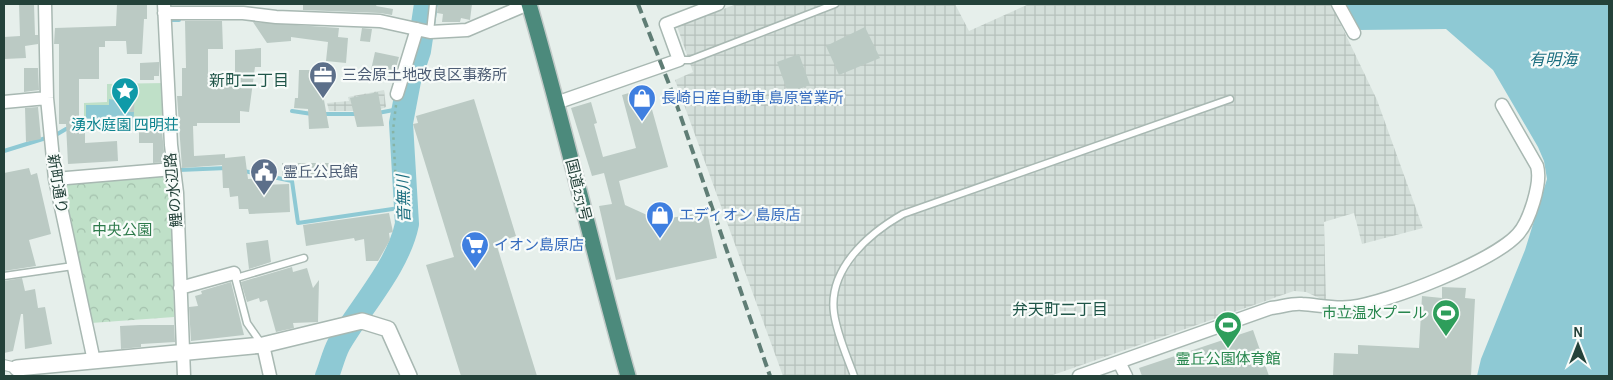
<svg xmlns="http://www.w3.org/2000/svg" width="1613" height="380" viewBox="0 0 1613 380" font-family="'Alegreya Sans','Noto Sans JP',sans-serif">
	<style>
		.industrial { fill: url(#industrial-grid) }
		.park { fill: url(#park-crowns) }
		.garden { fill: #bfe0c8 }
		.water { fill: #8ec9d4 }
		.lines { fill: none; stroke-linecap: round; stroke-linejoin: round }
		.stream { stroke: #8ec9d4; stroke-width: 4 }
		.river { stroke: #8ec9d4; stroke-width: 24 }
		.building { fill: #bbcac4 }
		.service-casing { stroke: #a8b8b2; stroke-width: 9 }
		.pedestrian-casing { stroke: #a8b8b2; stroke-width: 12 }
		.minor-casing { stroke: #a8b8b2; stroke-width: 15 }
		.tertiary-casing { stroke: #a8b8b2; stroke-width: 18 }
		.trunk-casing { stroke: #c2cac8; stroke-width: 18 }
		.path { stroke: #86b3a5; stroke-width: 2.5; stroke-dasharray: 2.5 4; stroke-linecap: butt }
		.service { stroke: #fff; stroke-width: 6 }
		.pedestrian { stroke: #fff; stroke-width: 10 }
		.minor { stroke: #fff; stroke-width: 12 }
		.tertiary { stroke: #fff; stroke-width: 15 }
		.trunk { stroke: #4c8a7c; stroke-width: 15 }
		.rail { stroke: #5f7d75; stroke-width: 4; stroke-dasharray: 10 5; stroke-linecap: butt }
		.labels { text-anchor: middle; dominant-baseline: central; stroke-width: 4.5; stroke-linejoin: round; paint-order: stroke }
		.service-label { font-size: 15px; fill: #4e5e75; stroke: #f7fbf9; text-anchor: start }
		.shop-label { font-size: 15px; fill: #366cbe; stroke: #f7fbf9; text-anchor: start }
		.culture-label { font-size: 15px; fill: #0d838f; stroke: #f7fbf9 }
		.street-label { font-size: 15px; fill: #24423a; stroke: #f7fbf9 }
		.park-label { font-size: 15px; fill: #2d7a4b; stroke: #f7fbf9 }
		.leisure-label { font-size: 15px; fill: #27864d; stroke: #f7fbf9; text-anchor: end }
		.water-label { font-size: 16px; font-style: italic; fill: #1c6f80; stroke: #f7fbf9 }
		.neighbourhood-label { font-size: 16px; fill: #1f5548; stroke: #f7fbf9 }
	</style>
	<defs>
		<pattern id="industrial-grid" width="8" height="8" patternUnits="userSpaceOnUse" patternTransform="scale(1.25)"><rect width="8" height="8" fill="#d4dfda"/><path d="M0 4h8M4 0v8" fill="none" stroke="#b6c1bc"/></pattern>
		<pattern id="park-crowns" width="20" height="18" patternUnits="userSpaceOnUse" patternTransform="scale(1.25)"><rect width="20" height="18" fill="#bfe0c8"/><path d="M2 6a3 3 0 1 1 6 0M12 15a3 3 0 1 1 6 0" fill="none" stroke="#a4c1ad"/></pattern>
	</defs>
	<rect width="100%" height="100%" fill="#e6efeb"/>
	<path class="industrial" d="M 737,4 L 955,4 L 969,31 L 1029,4 L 1331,4 L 1377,100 L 1423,228 L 1362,244 L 1354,213 L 1324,222 L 1326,301 L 1306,292 L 1294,291 L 1050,376 L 783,376 L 675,80 L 693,72 L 677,26 Z
		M 384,90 L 386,107 L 376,111 L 329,111 L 327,103 L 349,101 L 348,97 Z"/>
	<path class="park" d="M 167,174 L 172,180 L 174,317 L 91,323 L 61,190 L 66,184 Z"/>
	<path class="garden" d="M 165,83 L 167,130 L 84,131 L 84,103 L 107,102 L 107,84 Z"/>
	<path class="water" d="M 1344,4 L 1609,4 L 1609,376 L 1477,376 L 1481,359 L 1525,250 L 1547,179 L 1544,161 L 1538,147 L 1493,70 L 1446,29 L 1358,30 Z
		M 109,99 L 121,101 L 121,111 L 134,112 L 133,128 L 86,129 L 86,105 L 109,105 Z"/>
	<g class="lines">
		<path class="stream" d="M 170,20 L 179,20
			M 292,111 L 312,114
			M 378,113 L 404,108
			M 324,114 L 359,114
			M 129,126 L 167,127
			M 54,136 L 66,129 L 90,126
			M 4,151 L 46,138
			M 178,168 L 179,170 L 227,168
			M 244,171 L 292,181 L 298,223 L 406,207"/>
		<path class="river" d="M 327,376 C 331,366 334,353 339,344 C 361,306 398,267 407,224 L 401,123 L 409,81 L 419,51 L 426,4"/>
	</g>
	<path class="building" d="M 19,4 L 34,4 L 35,35 L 38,35 L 38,44 L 25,46 L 26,58 L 4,59 L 4,37 L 20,36 Z
		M 117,4 L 147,4 L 147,19 L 144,19 L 142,54 L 127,54 L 126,41 L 105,41 L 105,47 L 99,47 L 99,79 L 79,79 L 79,134 L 85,133 L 85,143 L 117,141 L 118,161 L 68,164 L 66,124 L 59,124 L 59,44 L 54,44 L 55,28 L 116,26 Z
		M 303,4 L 377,4 L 376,6 L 393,9 L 392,15 L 380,13 L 303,10 Z
		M 438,4 L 472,4 L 470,20 L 461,18 L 460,22 L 442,22 L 443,14 L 437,13 Z
		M 185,21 L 222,21 L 223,49 L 208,49 L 208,76 L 235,76 L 235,50 L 261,48 L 261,67 L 255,67 L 249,112 L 240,111 L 240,123 L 197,123 L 197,126 L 193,126 L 194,156 L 225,154 L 225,158 L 245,156 L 248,179 L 261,178 L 261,185 L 289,184 L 290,212 L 249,214 L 248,209 L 239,209 L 238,196 L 230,197 L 229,188 L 223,188 L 222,165 L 182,168 L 177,96 L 182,96 L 182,68 L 186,68 Z
		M 253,22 L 339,28 L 338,37 L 348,38 L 346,63 L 326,61 L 328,42 L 291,37 L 291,41 L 267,43 Z
		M 865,27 L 880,58 L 839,75 L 826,46 Z
		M 362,28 L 372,29 L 370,42 L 360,41 Z
		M 375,52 L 399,57 L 395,71 L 384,69 L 384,73 L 371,70 Z
		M 799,54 L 810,85 L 788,93 L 777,62 Z
		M 159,62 L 159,76 L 154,76 L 154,80 L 140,80 L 140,63 Z
		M 24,68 L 38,68 L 39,90 L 24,92 Z
		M 299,70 L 326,70 L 324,100 L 329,128 L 309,129 L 308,109 L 294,108 L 295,98 L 298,98 Z
		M 646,88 L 668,167 L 619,181 L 625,205 L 658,220 L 707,212 L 717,258 L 616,280 L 599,206 L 612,204 L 604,173 L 592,176 L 571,108 L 591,102 L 597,123 L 594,124 L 603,157 L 636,148 L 622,95 Z
		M 115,89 L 135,90 L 134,112 L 120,111 L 121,101 L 114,101 Z
		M 378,92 L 384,126 L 357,127 L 350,98 Z
		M 474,99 L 516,236 L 496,243 L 537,376 L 461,376 L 426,265 L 454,257 L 413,124 L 418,123 L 416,116 Z
		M 38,107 L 41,139 L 26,142 L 25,108 Z
		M 139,131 L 162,131 L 165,162 L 153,163 L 153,143 L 139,143 Z
		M 282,163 L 353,163 L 353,176 L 282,176 Z
		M 29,168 L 31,175 L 37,173 L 51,234 L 29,240 L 36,266 L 4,271 L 4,173 Z
		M 389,213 L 393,232 L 389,233 L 390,240 L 378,261 L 366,261 L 364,239 L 355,241 L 354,238 L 306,246 L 303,225 Z
		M 268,240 L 271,262 L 249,269 L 246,243 Z
		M 292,267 L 293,272 L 307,268 L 313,288 L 319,280 L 318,322 L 293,323 L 294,328 L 276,332 L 267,300 L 260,302 L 259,298 L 247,302 L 241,282 Z
		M 22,278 L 25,291 L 35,289 L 38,308 L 45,307 L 52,344 L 25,349 L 23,314 L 21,314 L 13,351 L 4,353 L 4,281 Z
		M 231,282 L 244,335 L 191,341 L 189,307 L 198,306 L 195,296 L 202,294 L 201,291 Z
		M 1442,287 L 1466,288 L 1465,298 L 1475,299 L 1471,376 L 1333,376 L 1334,353 L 1358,354 L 1358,345 L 1419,348 L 1422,296 L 1442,298 Z
		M 140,325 L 174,325 L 175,342 L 141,344 L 141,347 L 121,349 L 120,326 Z
		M 1253,330 L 1269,376 L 1142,376 L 1139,368 Z"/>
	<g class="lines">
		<g class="service-casing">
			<path id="service" d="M 430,32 L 433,4
				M 679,60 L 690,60 L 835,4
				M 234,273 L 247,323 L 261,343
				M 4,276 L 73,266
				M 236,278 L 304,258
				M 854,376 C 847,356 837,335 834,313 C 828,269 868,234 903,214 L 1230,99"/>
		</g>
		<g class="pedestrian-casing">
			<path id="pedestrian" d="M 4,365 L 17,368 L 19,376"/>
		</g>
		<g class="minor-casing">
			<path id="minor" d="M 45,4 L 47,98 L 55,179 L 94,361
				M 164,4 L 171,145 L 177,193 L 184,376
				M 1338,4 L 1354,33
				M 164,13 L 243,13 L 276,17 L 380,21 L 430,32 L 467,30 L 528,4
				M 397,94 L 417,29
				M 4,102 L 47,98
				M 556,103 L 679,60 L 666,24 L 718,4
				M 55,179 L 173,169
				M 180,288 L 234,273
				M 263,345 L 270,376
				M 1119,362 L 1126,376
				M 1079,376 L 1271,308 C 1281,307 1292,303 1302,304 C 1318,305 1334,309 1351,307 C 1387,303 1494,261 1518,234 C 1529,222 1542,183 1537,166 L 1502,105"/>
		</g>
		<g class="tertiary-casing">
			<path id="tertiary" d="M 17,368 L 263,345 L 362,321 L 388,329 L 409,376"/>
		</g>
		<g class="trunk-casing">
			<path id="trunk" d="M 529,4 C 565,127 593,253 628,376"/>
		</g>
		<path class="path" d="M 396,105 L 393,130 L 396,185"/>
		<use href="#service" class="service"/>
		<use href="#pedestrian" class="pedestrian"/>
		<use href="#minor" class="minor"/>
		<use href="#tertiary" class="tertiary"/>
		<use href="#trunk" class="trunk"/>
		<path class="rail" d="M 638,4 L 674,97 L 770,376"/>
	</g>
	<defs>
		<g id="office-pin" transform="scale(1.4375)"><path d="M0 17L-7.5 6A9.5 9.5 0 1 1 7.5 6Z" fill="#5c6f8a" stroke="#f7fbf9"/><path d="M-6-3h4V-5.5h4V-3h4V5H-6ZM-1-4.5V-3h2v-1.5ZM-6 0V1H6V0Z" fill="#fff"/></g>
		<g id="sight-pin" transform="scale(1.4375)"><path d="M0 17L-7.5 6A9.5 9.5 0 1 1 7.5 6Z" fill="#0f9aa8" stroke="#f7fbf9"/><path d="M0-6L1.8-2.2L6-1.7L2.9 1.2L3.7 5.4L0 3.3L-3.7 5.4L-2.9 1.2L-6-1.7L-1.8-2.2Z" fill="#fff"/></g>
		<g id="shop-pin" transform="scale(1.4375)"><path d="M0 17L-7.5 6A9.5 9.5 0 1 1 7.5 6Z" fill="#3f7fe0" stroke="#f7fbf9"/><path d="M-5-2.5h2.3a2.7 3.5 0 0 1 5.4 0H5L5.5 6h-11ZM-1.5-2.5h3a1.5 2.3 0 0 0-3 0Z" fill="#fff"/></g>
		<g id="civic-pin" transform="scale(1.4375)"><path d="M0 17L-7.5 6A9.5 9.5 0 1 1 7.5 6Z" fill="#5c6f8a" stroke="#f7fbf9"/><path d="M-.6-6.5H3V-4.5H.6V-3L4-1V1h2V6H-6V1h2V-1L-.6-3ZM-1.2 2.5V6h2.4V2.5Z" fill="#fff"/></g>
		<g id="supermarket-pin" transform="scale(1.4375)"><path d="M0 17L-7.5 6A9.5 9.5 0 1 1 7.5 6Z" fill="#3f7fe0" stroke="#f7fbf9"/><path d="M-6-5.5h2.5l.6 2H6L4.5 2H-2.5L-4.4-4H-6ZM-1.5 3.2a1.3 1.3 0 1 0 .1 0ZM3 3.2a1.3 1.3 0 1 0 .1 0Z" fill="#fff"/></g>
		<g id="stadium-pin" transform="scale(1.4375)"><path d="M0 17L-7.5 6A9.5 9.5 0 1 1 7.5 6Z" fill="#2e9e5b" stroke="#f7fbf9"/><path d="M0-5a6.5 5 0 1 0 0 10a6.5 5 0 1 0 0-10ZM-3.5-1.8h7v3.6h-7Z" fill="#fff"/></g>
	</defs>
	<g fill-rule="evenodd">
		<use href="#office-pin" x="323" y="75"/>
		<use href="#sight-pin" x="125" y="91"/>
		<use href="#shop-pin" x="642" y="98"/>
		<use href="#civic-pin" x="264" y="172"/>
		<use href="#shop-pin" x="660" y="215"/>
		<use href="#supermarket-pin" x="475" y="245"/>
		<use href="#stadium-pin" x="1446" y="313"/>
		<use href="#stadium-pin" x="1228" y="325"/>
	</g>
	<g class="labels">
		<g class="service-label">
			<text x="342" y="75">三会原土地改良区事務所</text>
			<text x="283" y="172">霊丘公民館</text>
		</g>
		<g class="shop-label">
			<text x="661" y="98">長崎日産自動車 島原営業所</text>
			<text x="679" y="215">エディオン 島原店</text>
			<text x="494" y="245">イオン島原店</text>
		</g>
		<g class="culture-label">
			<text x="125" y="125">湧水庭園 四明荘</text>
		</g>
		<g class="street-label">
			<text transform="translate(57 184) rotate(81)">新町通り</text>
			<text transform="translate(174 190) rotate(-95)">鯉の水辺路</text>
			<text transform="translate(578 190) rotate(76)">国道251号</text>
		</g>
		<g class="park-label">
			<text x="122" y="230">中央公園</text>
		</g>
		<g class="leisure-label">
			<text x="1427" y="313">市立温水プール</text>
			<text x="1228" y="359" text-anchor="middle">霊丘公園体育館</text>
		</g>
		<g class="water-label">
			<text x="1553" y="60">有明海</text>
			<text transform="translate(404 199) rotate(-92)">音無川</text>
		</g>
		<g class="neighbourhood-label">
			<text x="249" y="81">新町二丁目</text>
			<text x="1060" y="310">弁天町二丁目</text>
		</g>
	</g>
	<rect width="1613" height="380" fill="none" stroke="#24423a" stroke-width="10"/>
	<g transform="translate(1578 345)" stroke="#f7fbf9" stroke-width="4" paint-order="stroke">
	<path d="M0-4L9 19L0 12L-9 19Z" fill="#24423a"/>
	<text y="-8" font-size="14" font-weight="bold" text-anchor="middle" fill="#24423a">N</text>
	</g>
</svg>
